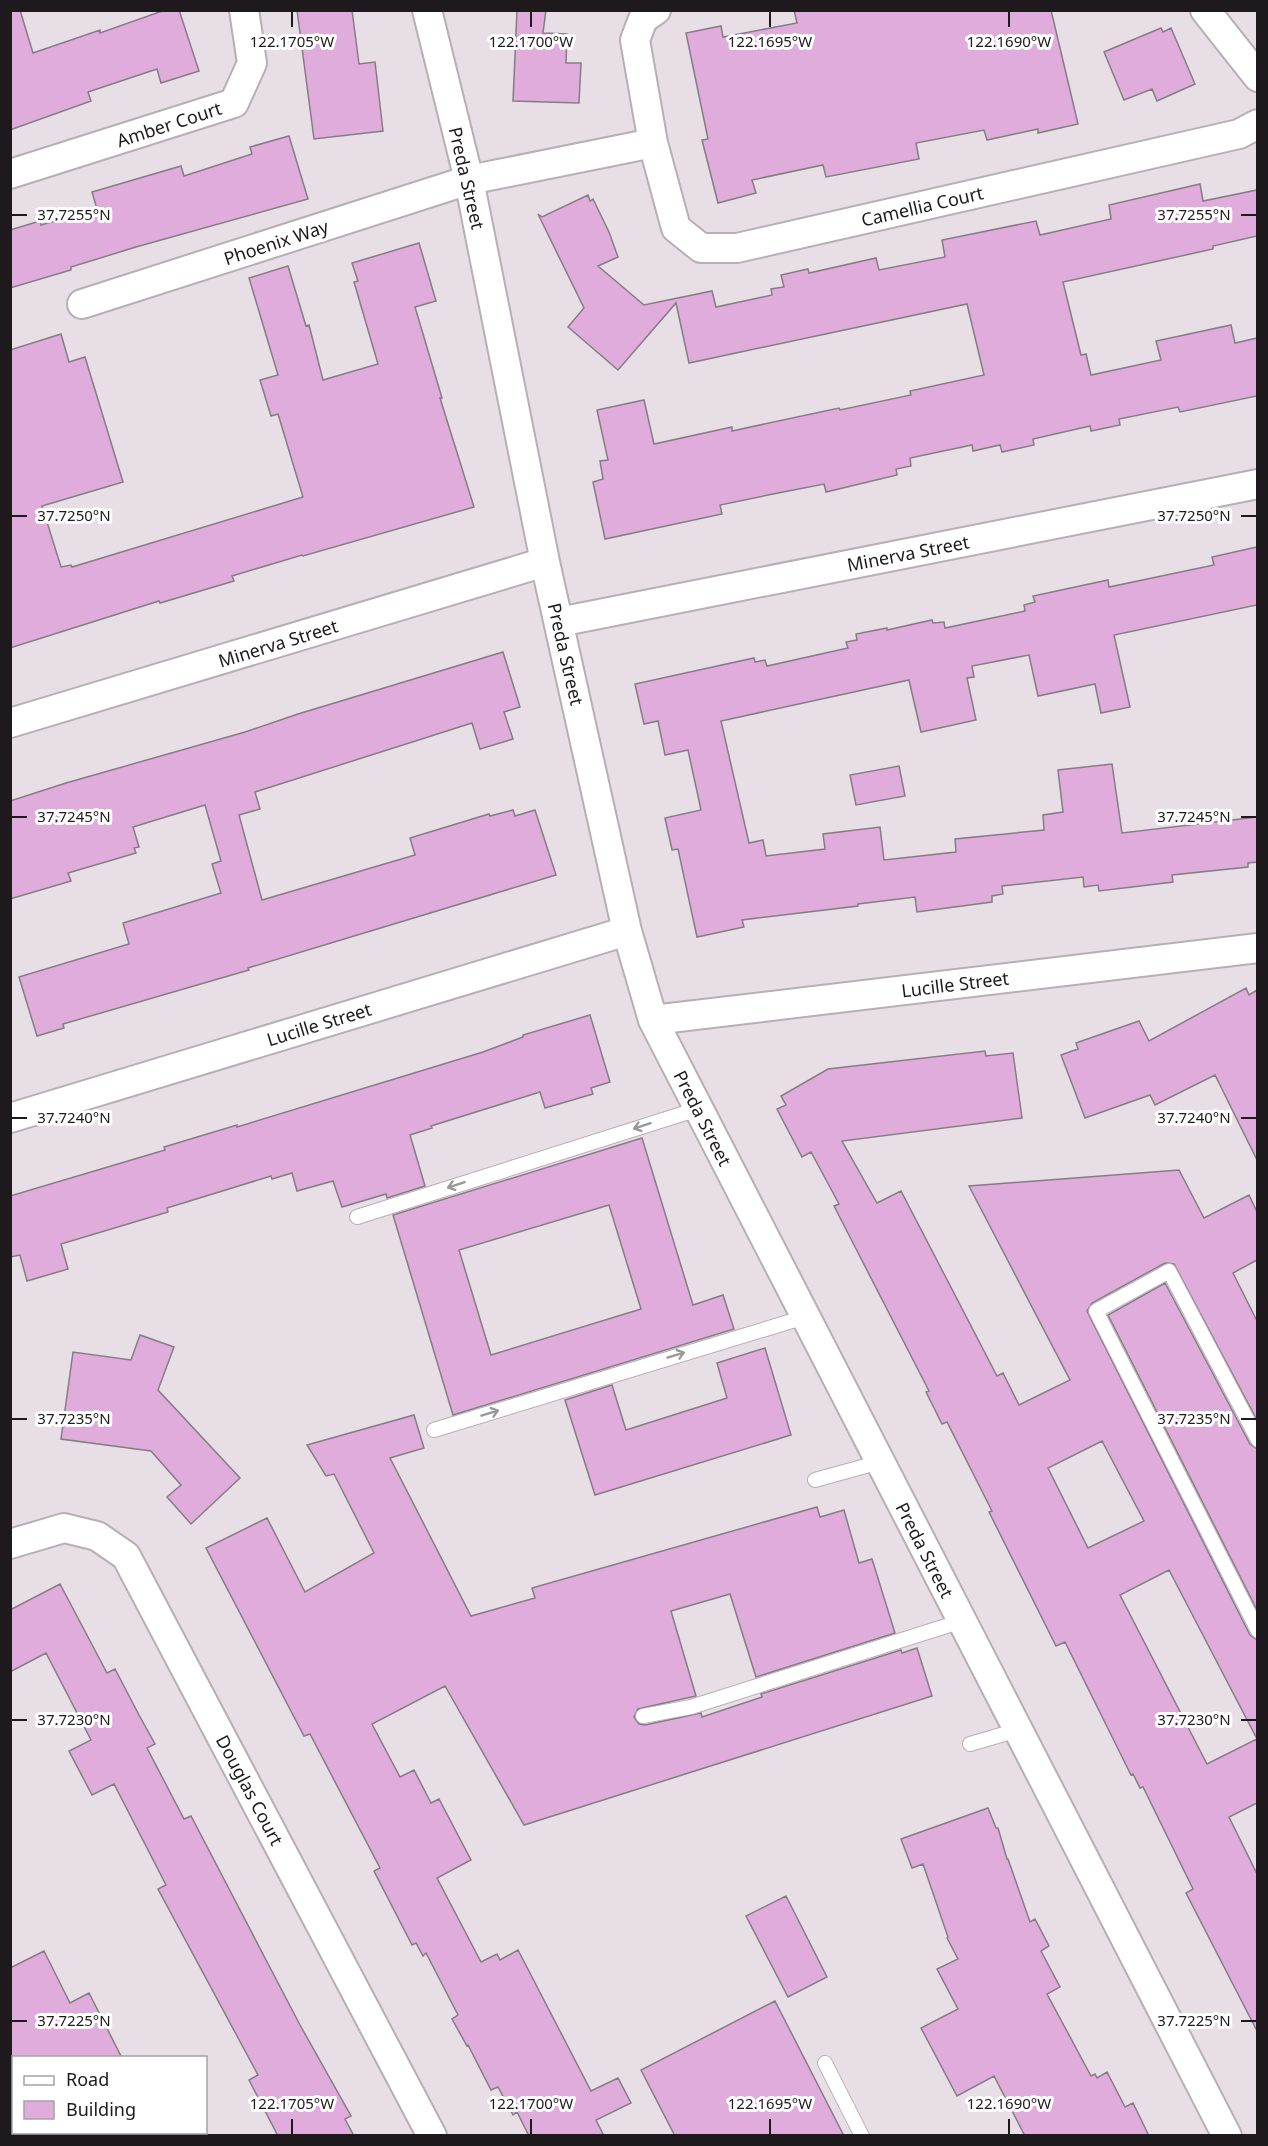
<svg xmlns="http://www.w3.org/2000/svg" width="1268" height="2146" viewBox="0 0 1268 2146" font-family="'Noto Sans',sans-serif">
	<style>
		.building { fill: #e0acdb; stroke: #857d84; stroke-width: 1.5; fill-rule: evenodd }
		.lines { fill: none; stroke-linecap: round; stroke-linejoin: round }
		.service-casing { stroke: #b7aeb6; stroke-width: 16 }
		.minor-casing { stroke: #b7aeb6; stroke-width: 32 }
		.service { stroke: #fff; stroke-width: 14 }
		.minor { stroke: #fff; stroke-width: 28 }
		.oneway { stroke: #999899 }
		.ticks { fill: none; stroke: #1d191c; stroke-width: 2 }
		.labels { text-anchor: middle; dominant-baseline: central; stroke-width: 6; stroke-linejoin: round; paint-order: stroke }
		.street-label { font-size: 18px; fill: #1d191c; stroke: #fff }
		.ticks-label { font-size: 15px; text-anchor: middle; fill: #1d191c; stroke: #fff; stroke-width: 6; stroke-linejoin: round; paint-order: stroke }
	</style>
	<rect width="100%" height="100%" fill="#e7dee6"/>
	<path class="building" d="M 10,10 L 20,10 L 33,53 L 100,30 L 100,33 L 165,10 L 179,10 L 199,71 L 161,83 L 157,69 L 88,92 L 91,101 L 10,130 Z
		M 297,10 L 352,10 L 359,64 L 375,62 L 383,131 L 314,139 Z
		M 517,10 L 546,10 L 543,33 L 567,34 L 566,63 L 581,63 L 579,103 L 513,101 Z
		M 794,10 L 1051,10 L 1078,124 L 1038,133 L 1038,129 L 987,140 L 984,130 L 916,143 L 919,159 L 826,177 L 823,165 L 752,180 L 756,193 L 718,203 L 702,140 L 708,139 L 686,33 L 721,26 L 723,37 L 797,23 Z
		M 1161,28 L 1163,32 L 1171,28 L 1195,84 L 1157,101 L 1152,89 L 1124,100 L 1104,52 Z
		M 289,136 L 308,199 L 136,247 L 71,267 L 71,270 L 10,288 L 10,230 L 40,221 L 41,225 L 97,209 L 92,192 L 181,166 L 184,176 L 252,154 L 250,147 Z
		M 1200,184 L 1203,201 L 1257,190 L 1257,236 L 1213,246 L 1213,249 L 1063,282 L 1081,355 L 1086,354 L 1091,375 L 1161,360 L 1156,341 L 1231,325 L 1235,343 L 1257,338 L 1257,396 L 1180,412 L 1178,407 L 1119,419 L 1120,425 L 1091,431 L 1090,426 L 1033,439 L 1034,445 L 1002,452 L 1000,445 L 973,451 L 972,445 L 910,458 L 911,466 L 896,469 L 897,475 L 826,492 L 824,484 L 778,493 L 720,505 L 722,514 L 605,539 L 593,482 L 603,479 L 600,461 L 608,460 L 597,410 L 644,400 L 654,444 L 732,427 L 732,431 L 839,408 L 840,410 L 911,395 L 910,391 L 984,375 L 967,304 L 689,363 L 676,303 L 618,370 L 568,327 L 584,308 L 538,214 L 542,217 L 588,195 L 590,201 L 593,199 L 609,232 L 618,257 L 598,266 L 644,305 L 712,291 L 716,307 L 772,295 L 771,289 L 784,287 L 781,275 L 808,269 L 809,273 L 876,258 L 879,270 L 945,257 L 942,240 L 1036,221 L 1040,235 L 1111,219 L 1109,205 Z
		M 419,243 L 436,301 L 415,307 L 442,398 L 440,398 L 474,507 L 303,556 L 302,555 L 232,576 L 234,581 L 160,603 L 159,601 L 10,648 L 10,350 L 61,334 L 69,362 L 85,357 L 123,482 L 42,506 L 61,567 L 71,565 L 72,567 L 303,497 L 278,414 L 271,416 L 260,380 L 278,375 L 249,278 L 288,266 L 306,326 L 309,325 L 323,380 L 378,364 L 354,282 L 358,281 L 352,263 Z
		M 1257,547 L 1257,605 L 1114,635 L 1130,707 L 1101,713 L 1095,684 L 1038,696 L 1029,655 L 972,666 L 974,677 L 967,678 L 976,720 L 921,732 L 909,680 L 721,721 L 749,843 L 763,840 L 766,856 L 825,849 L 823,834 L 880,827 L 884,860 L 956,852 L 955,839 L 1044,830 L 1043,815 L 1063,812 L 1058,770 L 1112,764 L 1122,833 L 1257,817 L 1257,862 L 1248,863 L 1248,867 L 1172,875 L 1173,882 L 1099,891 L 1098,885 L 1084,887 L 1083,877 L 1002,886 L 1003,894 L 992,896 L 992,902 L 917,912 L 915,897 L 858,904 L 858,906 L 742,920 L 744,927 L 697,937 L 678,849 L 672,850 L 665,818 L 701,810 L 688,750 L 665,755 L 658,721 L 644,724 L 635,684 L 754,658 L 755,662 L 765,660 L 767,666 L 848,648 L 846,642 L 857,640 L 856,634 L 887,628 L 887,630 L 932,620 L 933,623 L 944,622 L 945,628 L 1025,611 L 1024,605 L 1035,602 L 1033,596 L 1108,580 L 1109,587 L 1214,565 L 1212,557 Z
		M 503,652 L 520,707 L 504,712 L 513,739 L 480,749 L 472,723 L 255,792 L 260,809 L 239,815 L 262,900 L 415,855 L 410,838 L 489,814 L 490,816 L 513,810 L 515,816 L 535,810 L 556,875 L 248,968 L 249,970 L 63,1024 L 64,1028 L 37,1036 L 19,977 L 129,944 L 123,923 L 221,893 L 212,864 L 221,861 L 205,805 L 133,827 L 139,847 L 134,848 L 136,853 L 68,873 L 71,881 L 10,899 L 10,801 L 66,783 L 245,732 L 298,714 Z
		M 899,766 L 905,796 L 856,805 L 850,775 Z
		M 1246,988 L 1249,995 L 1257,990 L 1257,1160 L 1215,1075 L 1155,1105 L 1150,1095 L 1085,1118 L 1061,1055 L 1078,1049 L 1076,1043 L 1139,1021 L 1149,1041 Z
		M 590,1015 L 610,1082 L 591,1088 L 593,1094 L 545,1108 L 540,1092 L 431,1126 L 432,1128 L 410,1135 L 425,1186 L 387,1198 L 386,1194 L 342,1207 L 333,1181 L 297,1191 L 292,1173 L 272,1179 L 271,1176 L 167,1208 L 168,1212 L 61,1244 L 68,1269 L 27,1281 L 20,1255 L 10,1257 L 10,1196 L 165,1150 L 164,1147 L 237,1125 L 237,1127 L 483,1052 L 523,1037 L 523,1035 Z
		M 985,1051 L 986,1056 L 1013,1053 L 1022,1118 L 842,1141 L 877,1203 L 901,1191 L 997,1376 L 1003,1373 L 1019,1405 L 1070,1380 L 969,1186 L 1179,1170 L 1204,1218 L 1249,1195 L 1257,1212 L 1257,1260 L 1233,1273 L 1257,1321 L 1257,1420 L 1174,1264 L 1165,1263 L 1092,1303 L 1087,1311 L 1250,1635 L 1257,1640 L 1257,1803 L 1229,1817 L 1257,1874 L 1257,2031 L 1186,1893 L 1193,1889 L 1143,1787 L 1140,1788 L 1133,1774 L 1131,1775 L 1065,1642 L 1056,1646 L 989,1512 L 992,1511 L 947,1422 L 942,1424 L 926,1392 L 929,1391 L 834,1206 L 839,1204 L 811,1152 L 802,1157 L 777,1109 L 786,1105 L 781,1096 L 828,1069 ZM 1102,1441 L 1144,1521 L 1088,1548 L 1048,1468 ZM 1169,1570 L 1257,1739 L 1207,1764 L 1120,1595 Z
		M 642,1138 L 693,1305 L 723,1295 L 734,1329 L 453,1415 L 393,1215 ZM 609,1205 L 641,1309 L 491,1355 L 459,1250 Z
		M 1165,1283 L 1250,1444 L 1257,1449 L 1257,1610 L 1108,1315 Z
		M 140,1335 L 174,1347 L 158,1390 L 240,1478 L 191,1524 L 167,1497 L 181,1485 L 151,1451 L 61,1439 L 73,1352 L 131,1360 Z
		M 765,1348 L 791,1435 L 595,1495 L 565,1400 L 612,1385 L 626,1430 L 727,1398 L 717,1363 Z
		M 414,1415 L 424,1448 L 390,1458 L 471,1616 L 535,1598 L 532,1588 L 817,1507 L 820,1517 L 844,1510 L 859,1563 L 872,1559 L 895,1633 L 756,1677 L 730,1594 L 671,1611 L 696,1696 L 638,1709 L 634,1717 L 639,1724 L 645,1725 L 701,1713 L 702,1717 L 762,1697 L 761,1694 L 901,1650 L 902,1653 L 917,1648 L 932,1696 L 524,1825 L 445,1686 L 372,1724 L 400,1777 L 414,1770 L 431,1803 L 439,1799 L 471,1860 L 437,1878 L 481,1962 L 497,1954 L 500,1960 L 518,1950 L 591,2091 L 618,2078 L 631,2103 L 596,2120 L 604,2136 L 529,2136 L 517,2112 L 513,2115 L 498,2087 L 491,2090 L 468,2045 L 467,2046 L 452,2019 L 458,2015 L 426,1953 L 423,1956 L 416,1943 L 412,1945 L 374,1871 L 380,1868 L 310,1734 L 304,1736 L 206,1548 L 267,1518 L 305,1592 L 374,1553 L 334,1474 L 326,1476 L 307,1445 Z
		M 60,1584 L 107,1673 L 115,1669 L 139,1715 L 155,1744 L 147,1748 L 184,1819 L 191,1816 L 300,2025 L 351,2116 L 345,2119 L 354,2136 L 278,2136 L 249,2080 L 258,2075 L 158,1889 L 166,1885 L 114,1784 L 92,1795 L 69,1751 L 91,1740 L 46,1653 L 10,1672 L 10,1610 Z
		M 988,1808 L 996,1828 L 998,1828 L 1007,1859 L 1008,1859 L 1030,1922 L 1035,1919 L 1049,1946 L 1041,1951 L 1060,1987 L 1047,1994 L 1091,2076 L 1095,2074 L 1097,2078 L 1107,2072 L 1125,2107 L 1133,2103 L 1149,2136 L 1025,2136 L 994,2076 L 957,2096 L 921,2028 L 958,2009 L 937,1969 L 958,1959 L 947,1938 L 948,1937 L 923,1864 L 912,1868 L 901,1839 Z
		M 786,1896 L 827,1977 L 788,1997 L 746,1916 Z
		M 44,1951 L 70,2003 L 89,1993 L 122,2058 L 10,2058 L 10,1968 Z
		M 775,2001 L 844,2136 L 675,2136 L 641,2070 Z"/>
	<g class="lines">
		<g class="service-casing">
			<path id="service" d="M 357,1217 L 698,1109
				M 434,1430 L 805,1317
				M 1258,1440 L 1169,1271 L 1096,1311 L 1258,1631
				M 815,1480 L 880,1462
				M 643,1716 L 691,1707 L 962,1621
				M 970,1744 L 1018,1730
				M 825,2063 L 862,2136"/>
		</g>
		<g class="minor-casing">
			<path id="minor" d="M 427,10 L 469,180 L 545,562 L 627,931 L 653,1020 L 1227,2136
				M 656,10 L 643,19 L 635,40 L 653,143 L 676,228 L 701,248 L 737,248 L 1239,134 L 1258,124
				M 1205,10 L 1258,77
				M 10,174 L 234,103 L 252,63 L 244,10
				M 82,304 L 469,180 L 653,143
				M 559,622 L 1258,484
				M 10,723 L 545,562
				M 653,1020 L 1258,948
				M 10,1118 L 627,931
				M 10,1544 L 64,1528 L 97,1536 L 126,1556 L 432,2136"/>
		</g>
		<use href="#service" class="service"/>
		<use href="#minor" class="minor"/>
	</g>
	<defs><path id="oneway-shaft" d="M-6 0H5M1.5-3L5.5 0L1.5 3" fill="none" stroke-width="1.6" stroke-linecap="round" stroke-linejoin="round" transform="scale(1.5)"/></defs>
	<g class="oneway">
		<use href="#oneway-shaft" transform="translate(642 1126) rotate(162)"/>
		<use href="#oneway-shaft" transform="translate(456 1185) rotate(162)"/>
		<use href="#oneway-shaft" transform="translate(676 1355) rotate(-17)"/>
		<use href="#oneway-shaft" transform="translate(490 1413) rotate(-17)"/>
	</g>
	<path class="ticks" d="M 292,12 L 292,27M 531,12 L 531,27M 770,12 L 770,27M 1009,12 L 1009,27M 12,215 L 27,215M 1241,215 L 1256,215M 12,516 L 27,516M 1241,516 L 1256,516M 12,817 L 27,817M 1241,817 L 1256,817M 12,1118 L 27,1118M 1241,1118 L 1256,1118M 12,1419 L 27,1419M 1241,1419 L 1256,1419M 12,1720 L 27,1720M 1241,1720 L 1256,1720M 12,2021 L 27,2021M 1241,2021 L 1256,2021M 292,2119 L 292,2134M 531,2119 L 531,2134M 770,2119 L 770,2134M 1009,2119 L 1009,2134"/>
	<g class="labels">
		<g class="street-label">
			<text transform="translate(169 124) rotate(-18)">Amber Court</text>
			<text transform="translate(467 178) rotate(77)">Preda Street</text>
			<text transform="translate(922 206) rotate(-13)">Camellia Court</text>
			<text transform="translate(276 242) rotate(-18)">Phoenix Way</text>
			<text transform="translate(908 553) rotate(-11)">Minerva Street</text>
			<text transform="translate(278 643) rotate(-17)">Minerva Street</text>
			<text transform="translate(566 654) rotate(77)">Preda Street</text>
			<text transform="translate(955 984) rotate(-7)">Lucille Street</text>
			<text transform="translate(319 1024) rotate(-17)">Lucille Street</text>
			<text transform="translate(703 1118) rotate(63)">Preda Street</text>
			<text transform="translate(925 1550) rotate(63)">Preda Street</text>
			<text transform="translate(250 1790) rotate(62)">Douglas Court</text>
		</g>
	</g>
	<g class="ticks-label">
		<text x="292" y="47">122.1705°W</text>
		<text x="531" y="47">122.1700°W</text>
		<text x="770" y="47">122.1695°W</text>
		<text x="1009" y="47">122.1690°W</text>
		<text x="74" y="220">37.7255°N</text>
		<text x="1194" y="220">37.7255°N</text>
		<text x="74" y="521">37.7250°N</text>
		<text x="1194" y="521">37.7250°N</text>
		<text x="74" y="822">37.7245°N</text>
		<text x="1194" y="822">37.7245°N</text>
		<text x="74" y="1123">37.7240°N</text>
		<text x="1194" y="1123">37.7240°N</text>
		<text x="74" y="1424">37.7235°N</text>
		<text x="1194" y="1424">37.7235°N</text>
		<text x="74" y="1725">37.7230°N</text>
		<text x="1194" y="1725">37.7230°N</text>
		<text x="74" y="2026">37.7225°N</text>
		<text x="1194" y="2026">37.7225°N</text>
		<text x="292" y="2109">122.1705°W</text>
		<text x="531" y="2109">122.1700°W</text>
		<text x="770" y="2109">122.1695°W</text>
		<text x="1009" y="2109">122.1690°W</text>
	</g>
	<rect width="1268" height="2146" fill="none" stroke="#1d191c" stroke-width="24"/>
	<rect x="12" y="2056" width="195" height="78" fill="#ffffff" stroke="#a5a3a4" stroke-width="1.5"/>
	<rect x="24" y="2076" width="30" height="9" fill="#ffffff" stroke="#a5a3a4" stroke-width="1.5"/>
	<text x="66" y="2086" font-size="18" fill="#1d191c">Road</text>
	<rect x="24" y="2101" width="30" height="18" fill="#e0acdb" stroke="#a5a3a4" stroke-width="1.5"/>
	<text x="66" y="2116" font-size="18" fill="#1d191c">Building</text>
</svg>
